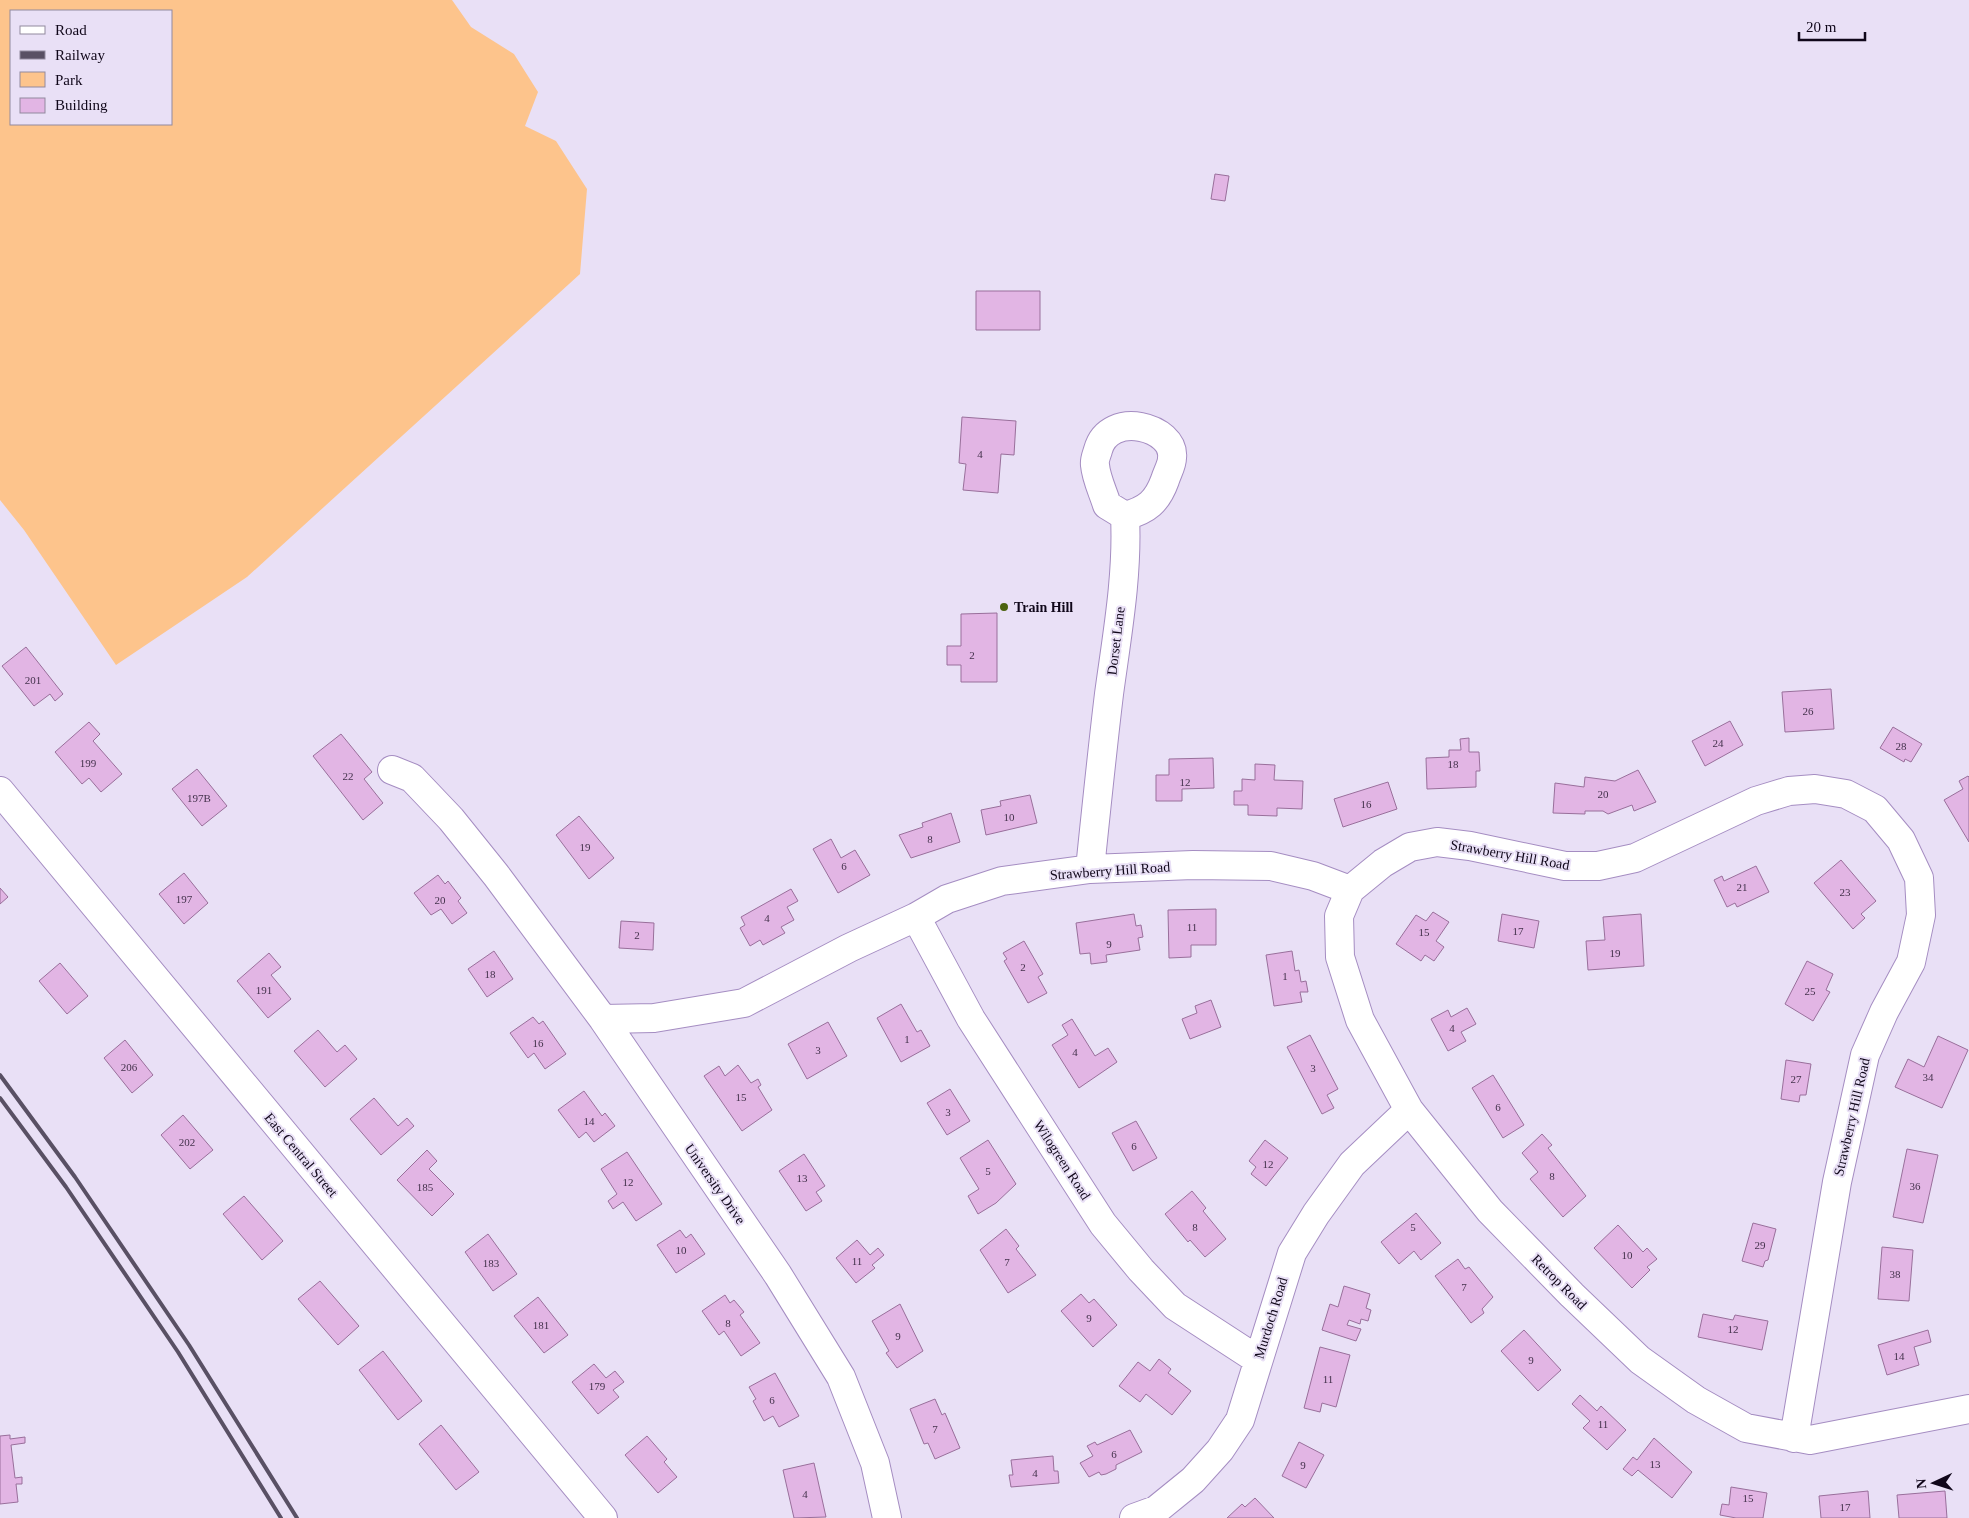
<svg xmlns="http://www.w3.org/2000/svg" width="1969" height="1518" viewBox="0 0 1969 1518" font-family="'Times New Roman',serif">
	<style>
		.green { fill: #fdc48c; fill-rule: evenodd }
		.building { fill: #e2b5e4; stroke: #996f9b }
		.lines { fill: none; stroke-linecap: round; stroke-linejoin: round }
		.minor-casing { stroke: #a58dc2; stroke-width: 30 }
		.major-casing { stroke: #a58dc2; stroke-width: 30 }
		.minor { stroke: #fff; stroke-width: 28 }
		.major { stroke: #fff; stroke-width: 28 }
		.rail { stroke: #595064; stroke-width: 4 }
		.poi-dot { fill: #4b620f; stroke: #e9e0f6; stroke-width: 2 }
		.labels { text-anchor: middle; dominant-baseline: central; stroke-width: 4; stroke-linejoin: round; paint-order: stroke }
		.number-label { font-size: 11px; fill: #44324c }
		.poi-label { font-size: 14px; font-weight: bold; fill: #10071a; stroke: #e9e0f6; text-anchor: start }
		.street-label { font-size: 14px; fill: #10071a; stroke: #e9e0f6 }
	</style>
	<rect width="100%" height="100%" fill="#e9e0f6"/>
	<path class="green" d="M 0,0 L 452,0 L 471,27 L 514,54 L 538,92 L 525,126 L 556,141 L 587,189 L 580,274 L 247,577 L 116,665 L 24,530 L 0,500 ZM 11,11 L 171,11 L 171,124 L 11,124 Z"/>
	<path class="building" d="M 1215,174 L 1229,176 L 1225,201 L 1211,199 Z
		M 976,291 L 1040,291 L 1040,330 L 976,330 Z
		M 962,417 L 1016,421 L 1014,455 L 1001,454 L 998,493 L 963,490 L 966,464 L 959,463 Z
		M 997,613 L 997,682 L 961,682 L 961,665 L 947,665 L 947,646 L 961,646 L 961,614 Z
		M 26,647 L 63,694 L 55,701 L 50,694 L 34,706 L 2,666 Z
		M 1831,689 L 1834,729 L 1785,732 L 1782,692 Z
		M 1730,721 L 1743,745 L 1705,766 L 1692,741 Z
		M 89,722 L 100,734 L 93,741 L 122,774 L 101,792 L 89,778 L 82,784 L 55,752 Z
		M 1893,727 L 1922,744 L 1911,762 L 1905,759 L 1904,762 L 1880,748 Z
		M 341,734 L 372,772 L 364,779 L 383,803 L 363,820 L 313,756 Z
		M 1469,738 L 1469,752 L 1479,752 L 1480,771 L 1476,771 L 1476,787 L 1427,789 L 1426,758 L 1449,757 L 1449,750 L 1461,750 L 1460,739 Z
		M 1213,758 L 1214,788 L 1182,789 L 1182,801 L 1156,801 L 1156,775 L 1169,775 L 1169,759 Z
		M 1255,764 L 1275,765 L 1274,780 L 1303,781 L 1302,809 L 1277,808 L 1277,816 L 1248,815 L 1248,805 L 1234,805 L 1234,791 L 1242,791 L 1242,779 L 1255,780 Z
		M 197,769 L 227,806 L 202,826 L 172,789 Z
		M 1638,770 L 1656,802 L 1634,811 L 1632,805 L 1608,814 L 1603,811 L 1585,811 L 1585,814 L 1553,813 L 1555,783 L 1584,787 L 1585,777 L 1615,781 Z
		M 1968,776 L 1969,777 L 1969,842 L 1944,800 L 1963,789 L 1959,781 Z
		M 1388,782 L 1397,809 L 1343,827 L 1334,799 Z
		M 1030,795 L 1037,823 L 986,835 L 981,810 L 1001,806 L 1000,801 Z
		M 951,813 L 960,842 L 911,858 L 899,835 L 923,827 L 922,823 Z
		M 579,816 L 614,858 L 589,879 L 556,835 Z
		M 831,839 L 841,858 L 855,850 L 870,875 L 838,893 L 813,849 Z
		M 1841,860 L 1876,901 L 1861,914 L 1865,918 L 1853,929 L 1814,883 Z
		M 1756,866 L 1769,892 L 1737,907 L 1735,903 L 1727,907 L 1714,880 L 1722,876 L 1724,881 Z
		M 184,873 L 208,903 L 184,924 L 159,894 Z
		M 438,875 L 445,884 L 448,881 L 461,898 L 458,901 L 467,913 L 452,924 L 441,909 L 431,915 L 414,893 Z
		M 0,888 L 8,897 L 0,904 Z
		M 791,889 L 798,901 L 787,907 L 794,920 L 781,927 L 785,933 L 763,945 L 760,940 L 750,946 L 740,928 L 745,925 L 741,917 Z
		M 1216,909 L 1216,945 L 1191,945 L 1191,957 L 1169,958 L 1168,910 Z
		M 1433,912 L 1449,922 L 1436,941 L 1444,947 L 1434,961 L 1425,955 L 1421,961 L 1396,944 L 1416,915 L 1426,921 Z
		M 1134,914 L 1136,926 L 1141,925 L 1143,937 L 1138,938 L 1140,950 L 1106,955 L 1107,962 L 1091,964 L 1090,953 L 1080,954 L 1076,923 Z
		M 1502,914 L 1539,921 L 1534,948 L 1498,941 Z
		M 1641,914 L 1644,966 L 1588,970 L 1586,941 L 1605,940 L 1603,917 Z
		M 621,921 L 654,923 L 653,950 L 619,948 Z
		M 1024,941 L 1043,974 L 1038,977 L 1047,993 L 1028,1003 L 1004,961 L 1007,959 L 1003,953 Z
		M 494,951 L 513,979 L 487,997 L 468,969 Z
		M 1292,951 L 1295,971 L 1299,970 L 1301,982 L 1306,981 L 1308,992 L 1300,992 L 1302,1002 L 1274,1006 L 1266,955 Z
		M 269,953 L 281,967 L 271,975 L 291,999 L 268,1018 L 237,981 Z
		M 1807,961 L 1833,974 L 1826,990 L 1830,992 L 1813,1021 L 1785,1004 Z
		M 60,963 L 88,996 L 67,1014 L 39,981 Z
		M 1211,1000 L 1221,1027 L 1190,1039 L 1182,1019 L 1197,1013 L 1195,1006 Z
		M 901,1004 L 917,1032 L 921,1030 L 930,1046 L 901,1062 L 877,1018 Z
		M 1467,1008 L 1476,1024 L 1461,1032 L 1466,1041 L 1448,1051 L 1431,1019 L 1448,1010 L 1451,1017 Z
		M 533,1017 L 539,1024 L 543,1021 L 566,1054 L 545,1069 L 534,1053 L 528,1058 L 510,1033 Z
		M 1072,1019 L 1095,1056 L 1108,1048 L 1117,1062 L 1079,1088 L 1052,1045 L 1068,1035 L 1062,1025 Z
		M 828,1022 L 847,1056 L 807,1079 L 788,1044 Z
		M 318,1030 L 337,1052 L 345,1045 L 357,1059 L 325,1087 L 294,1051 Z
		M 1310,1035 L 1338,1089 L 1327,1095 L 1334,1108 L 1322,1114 L 1287,1047 Z
		M 1938,1036 L 1968,1050 L 1942,1108 L 1895,1087 L 1908,1059 L 1924,1067 Z
		M 125,1040 L 153,1075 L 132,1093 L 104,1058 Z
		M 1786,1060 L 1811,1064 L 1806,1095 L 1800,1095 L 1799,1102 L 1781,1099 Z
		M 738,1065 L 751,1083 L 758,1079 L 761,1085 L 758,1087 L 772,1110 L 742,1131 L 704,1076 L 719,1066 L 725,1076 Z
		M 1493,1075 L 1524,1125 L 1503,1138 L 1472,1088 Z
		M 950,1089 L 970,1121 L 947,1135 L 927,1103 Z
		M 584,1091 L 602,1116 L 605,1113 L 615,1126 L 594,1142 L 586,1132 L 579,1138 L 558,1110 Z
		M 374,1098 L 398,1126 L 407,1118 L 414,1126 L 381,1155 L 350,1119 Z
		M 183,1115 L 213,1150 L 190,1169 L 161,1135 Z
		M 1136,1121 L 1157,1158 L 1133,1171 L 1112,1133 Z
		M 1542,1134 L 1552,1145 L 1548,1148 L 1586,1196 L 1563,1217 L 1530,1179 L 1538,1172 L 1522,1153 Z
		M 988,1140 L 1016,1184 L 996,1203 L 978,1214 L 968,1196 L 979,1189 L 960,1158 Z
		M 1265,1140 L 1288,1158 L 1266,1186 L 1251,1174 L 1256,1167 L 1249,1161 Z
		M 1907,1149 L 1938,1155 L 1923,1223 L 1893,1217 Z
		M 427,1150 L 437,1161 L 429,1169 L 454,1194 L 432,1216 L 397,1180 Z
		M 627,1152 L 662,1204 L 636,1221 L 623,1202 L 613,1209 L 608,1201 L 617,1194 L 601,1169 Z
		M 804,1154 L 825,1186 L 816,1192 L 822,1201 L 806,1211 L 779,1171 Z
		M 1192,1191 L 1206,1208 L 1203,1211 L 1226,1239 L 1205,1257 L 1190,1240 L 1188,1242 L 1165,1214 Z
		M 244,1196 L 283,1241 L 262,1260 L 223,1214 Z
		M 1416,1213 L 1441,1243 L 1421,1260 L 1414,1251 L 1399,1264 L 1381,1242 Z
		M 1753,1223 L 1776,1229 L 1768,1260 L 1765,1261 L 1763,1267 L 1742,1261 Z
		M 1618,1225 L 1643,1252 L 1647,1248 L 1657,1259 L 1647,1267 L 1650,1270 L 1632,1288 L 1594,1248 Z
		M 1006,1229 L 1019,1246 L 1016,1249 L 1036,1275 L 1008,1293 L 980,1250 Z
		M 680,1230 L 686,1238 L 691,1234 L 705,1254 L 676,1273 L 657,1245 Z
		M 488,1234 L 517,1274 L 493,1291 L 465,1252 Z
		M 857,1240 L 870,1255 L 878,1248 L 884,1255 L 872,1265 L 875,1268 L 856,1283 L 836,1258 Z
		M 1882,1247 L 1913,1250 L 1909,1301 L 1878,1299 Z
		M 1458,1259 L 1465,1269 L 1469,1267 L 1493,1297 L 1482,1309 L 1484,1313 L 1471,1323 L 1435,1276 Z
		M 320,1281 L 359,1326 L 338,1345 L 298,1299 Z
		M 1344,1286 L 1370,1294 L 1366,1308 L 1371,1310 L 1368,1321 L 1361,1319 L 1360,1324 L 1349,1320 L 1347,1325 L 1361,1329 L 1356,1341 L 1322,1330 L 1330,1304 L 1338,1307 Z
		M 1081,1294 L 1089,1303 L 1094,1299 L 1117,1325 L 1093,1347 L 1061,1311 Z
		M 725,1295 L 730,1303 L 734,1300 L 744,1312 L 740,1315 L 760,1343 L 741,1356 L 724,1331 L 719,1335 L 702,1311 Z
		M 538,1297 L 568,1335 L 544,1353 L 514,1316 Z
		M 900,1304 L 923,1351 L 897,1368 L 886,1353 L 889,1351 L 872,1321 Z
		M 1703,1314 L 1733,1320 L 1735,1315 L 1768,1321 L 1762,1350 L 1698,1337 Z
		M 1524,1330 L 1561,1370 L 1538,1391 L 1501,1351 Z
		M 1928,1330 L 1931,1342 L 1914,1347 L 1919,1365 L 1887,1375 L 1878,1345 Z
		M 1320,1347 L 1350,1355 L 1336,1407 L 1322,1403 L 1320,1412 L 1304,1408 Z
		M 383,1351 L 422,1401 L 398,1420 L 359,1370 Z
		M 1159,1359 L 1171,1369 L 1168,1373 L 1191,1391 L 1172,1415 L 1146,1394 L 1140,1402 L 1119,1386 L 1138,1362 L 1150,1371 Z
		M 594,1364 L 606,1378 L 615,1371 L 624,1382 L 613,1390 L 619,1397 L 598,1414 L 572,1382 Z
		M 775,1373 L 799,1416 L 779,1427 L 773,1416 L 764,1421 L 753,1401 L 756,1399 L 749,1387 Z
		M 1580,1395 L 1597,1411 L 1601,1406 L 1626,1430 L 1607,1450 L 1583,1428 L 1590,1421 L 1572,1404 Z
		M 935,1399 L 942,1415 L 945,1413 L 960,1448 L 935,1459 L 928,1443 L 924,1444 L 910,1409 Z
		M 441,1425 L 479,1472 L 456,1490 L 419,1444 Z
		M 1130,1430 L 1142,1452 L 1116,1465 L 1116,1469 L 1106,1474 L 1101,1475 L 1099,1472 L 1089,1477 L 1080,1463 L 1093,1456 L 1087,1446 L 1095,1442 L 1097,1445 Z
		M 10,1435 L 10,1439 L 25,1437 L 25,1443 L 11,1445 L 15,1478 L 22,1477 L 22,1484 L 16,1484 L 18,1502 L 0,1504 L 0,1436 Z
		M 647,1436 L 667,1459 L 664,1462 L 677,1477 L 658,1493 L 625,1455 Z
		M 1654,1438 L 1692,1472 L 1672,1498 L 1638,1470 L 1632,1476 L 1623,1469 L 1633,1457 L 1637,1460 Z
		M 1299,1442 L 1324,1455 L 1306,1488 L 1282,1476 Z
		M 1053,1456 L 1054,1471 L 1058,1471 L 1059,1483 L 1011,1487 L 1009,1475 L 1013,1475 L 1011,1460 Z
		M 814,1463 L 826,1517 L 794,1518 L 783,1470 Z
		M 1731,1487 L 1767,1493 L 1763,1518 L 1736,1518 L 1720,1515 L 1722,1504 L 1729,1505 Z
		M 1868,1491 L 1870,1518 L 1821,1518 L 1819,1496 Z
		M 1945,1491 L 1947,1518 L 1899,1518 L 1897,1495 Z
		M 1255,1498 L 1274,1518 L 1227,1518 L 1242,1504 L 1245,1507 Z"/>
	<g class="lines">
		<g class="minor-casing">
			<path id="minor" d="M 392,770 L 412,778 L 451,819 L 496,875 L 603,1019 L 778,1275 L 841,1377 L 875,1463 L 887,1518
				M 1090,869 C 1096,811 1102,752 1109,694 C 1117,635 1128,575 1125,516 L 1107,505 C 1103,492 1096,478 1095,465 C 1094,460 1097,454 1098,450 C 1109,409 1176,427 1172,458 C 1172,465 1167,473 1165,480 C 1157,502 1147,510 1125,516
				M 1350,890 L 1339,916 L 1340,957 L 1360,1020 L 1409,1110 L 1490,1211 L 1572,1295 L 1640,1360 L 1696,1400 L 1746,1428 L 1810,1440 L 1969,1409
				M 916,917 L 971,1019 L 1103,1224 L 1141,1270 L 1175,1306 L 1258,1360
				M 603,1019 L 654,1018 L 744,1003 L 849,948 L 916,917 L 947,899 L 1002,881 L 1090,869 L 1193,865 L 1271,866 L 1313,876 L 1350,890 L 1383,863 L 1410,847 L 1437,842 L 1470,846 L 1565,866 L 1598,866 L 1635,858 L 1756,801 L 1789,791 L 1815,789 L 1846,794 L 1875,809 L 1901,840 L 1919,878 L 1921,915 L 1911,962 L 1884,1012 L 1865,1055 L 1837,1182 L 1794,1438
				M 1134,1518 L 1156,1510 L 1193,1480 L 1220,1450 L 1240,1420 L 1292,1253 L 1316,1214 L 1352,1164 L 1409,1110"/>
		</g>
		<g class="major-casing">
			<path id="major" d="M 0,791 L 603,1518"/>
		</g>
		<use href="#minor" class="minor"/>
		<use href="#major" class="major"/>
		<path class="rail" d="M 0,1075 L 75,1177 L 189,1345 L 297,1518
			M 0,1098 L 66,1187 L 178,1352 L 281,1518"/>
	</g>
	<circle class="poi-dot" cx="1004" cy="607" r="5"/>
	<g class="labels">
		<g class="number-label">
			<text x="980" y="454">4</text>
			<text x="972" y="655">2</text>
			<text x="33" y="680">201</text>
			<text x="1808" y="711">26</text>
			<text x="1718" y="743">24</text>
			<text x="1901" y="746">28</text>
			<text x="88" y="763">199</text>
			<text x="1453" y="764">18</text>
			<text x="348" y="776">22</text>
			<text x="1185" y="782">12</text>
			<text x="1603" y="794">20</text>
			<text x="199" y="798">197B</text>
			<text x="1366" y="804">16</text>
			<text x="1009" y="817">10</text>
			<text x="930" y="839">8</text>
			<text x="585" y="847">19</text>
			<text x="844" y="866">6</text>
			<text x="1742" y="887">21</text>
			<text x="1845" y="892">23</text>
			<text x="184" y="899">197</text>
			<text x="440" y="900">20</text>
			<text x="767" y="918">4</text>
			<text x="1192" y="927">11</text>
			<text x="1518" y="931">17</text>
			<text x="1424" y="932">15</text>
			<text x="637" y="935">2</text>
			<text x="1109" y="944">9</text>
			<text x="1615" y="953">19</text>
			<text x="1023" y="967">2</text>
			<text x="490" y="974">18</text>
			<text x="1285" y="976">1</text>
			<text x="264" y="990">191</text>
			<text x="1810" y="991">25</text>
			<text x="1452" y="1028">4</text>
			<text x="907" y="1039">1</text>
			<text x="538" y="1043">16</text>
			<text x="818" y="1050">3</text>
			<text x="1075" y="1052">4</text>
			<text x="129" y="1067">206</text>
			<text x="1313" y="1068">3</text>
			<text x="1928" y="1077">34</text>
			<text x="1796" y="1079">27</text>
			<text x="741" y="1097">15</text>
			<text x="1498" y="1107">6</text>
			<text x="948" y="1112">3</text>
			<text x="589" y="1121">14</text>
			<text x="187" y="1142">202</text>
			<text x="1134" y="1146">6</text>
			<text x="1268" y="1164">12</text>
			<text x="988" y="1171">5</text>
			<text x="1552" y="1176">8</text>
			<text x="802" y="1178">13</text>
			<text x="628" y="1182">12</text>
			<text x="1915" y="1186">36</text>
			<text x="425" y="1187">185</text>
			<text x="1195" y="1227">8</text>
			<text x="1413" y="1227">5</text>
			<text x="1760" y="1245">29</text>
			<text x="681" y="1250">10</text>
			<text x="1627" y="1255">10</text>
			<text x="857" y="1261">11</text>
			<text x="1007" y="1262">7</text>
			<text x="491" y="1263">183</text>
			<text x="1895" y="1274">38</text>
			<text x="1464" y="1287">7</text>
			<text x="1089" y="1318">9</text>
			<text x="728" y="1323">8</text>
			<text x="541" y="1325">181</text>
			<text x="1733" y="1329">12</text>
			<text x="898" y="1336">9</text>
			<text x="1899" y="1356">14</text>
			<text x="1531" y="1360">9</text>
			<text x="1328" y="1379">11</text>
			<text x="597" y="1386">179</text>
			<text x="772" y="1400">6</text>
			<text x="1603" y="1424">11</text>
			<text x="935" y="1429">7</text>
			<text x="1114" y="1454">6</text>
			<text x="1655" y="1464">13</text>
			<text x="1303" y="1465">9</text>
			<text x="1035" y="1473">4</text>
			<text x="805" y="1494">4</text>
			<text x="1748" y="1498">15</text>
			<text x="1845" y="1507">17</text>
		</g>
		<g class="poi-label">
			<text x="1014" y="607">Train Hill</text>
		</g>
		<g class="street-label">
			<text transform="translate(1116 641) rotate(-83)">Dorset Lane</text>
			<text transform="translate(1510 855) rotate(10)">Strawberry Hill Road</text>
			<text transform="translate(1110 871) rotate(-4)">Strawberry Hill Road</text>
			<text transform="translate(1852 1117) rotate(-77)">Strawberry Hill Road</text>
			<text transform="translate(301 1155) rotate(50)">East Central Street</text>
			<text transform="translate(1062 1160) rotate(57)">Wilogreen Road</text>
			<text transform="translate(715 1184) rotate(55)">University Drive</text>
			<text transform="translate(1559 1282) rotate(45)">Retrop Road</text>
			<text transform="translate(1271 1318) rotate(-73)">Murdoch Road</text>
		</g>
	</g>
	<rect x="10" y="10" width="162" height="115" fill="#e9e0f6" stroke="#92899e"/>
	<rect x="20" y="26" width="25" height="8" fill="#ffffff" stroke="#92899e"/>
	<text x="55" y="35" font-size="15" fill="#10071a">Road</text>
	<rect x="20" y="51" width="25" height="8" fill="#595064" stroke="#92899e"/>
	<text x="55" y="60" font-size="15" fill="#10071a">Railway</text>
	<rect x="20" y="72" width="25" height="15" fill="#fdc48c" stroke="#92899e"/>
	<text x="55" y="85" font-size="15" fill="#10071a">Park</text>
	<rect x="20" y="98" width="25" height="15" fill="#e2b5e4" stroke="#92899e"/>
	<text x="55" y="110" font-size="15" fill="#10071a">Building</text>
	<g transform="translate(1934 1483) rotate(266)" stroke="#e9e0f6" stroke-width="4" paint-order="stroke">
	<path d="M0-4L9 19L0 12L-9 19Z" fill="#10071a"/>
	<text y="-8" font-size="14" font-weight="bold" text-anchor="middle" fill="#10071a">N</text>
	</g>
	<path d="M1799 32v8h66v-8" fill="none" stroke="#10071a" stroke-width="2.5"/>
	<text x="1806" y="32" font-size="15" fill="#10071a" stroke="#e9e0f6" stroke-width="4" paint-order="stroke">20 m</text>
</svg>
